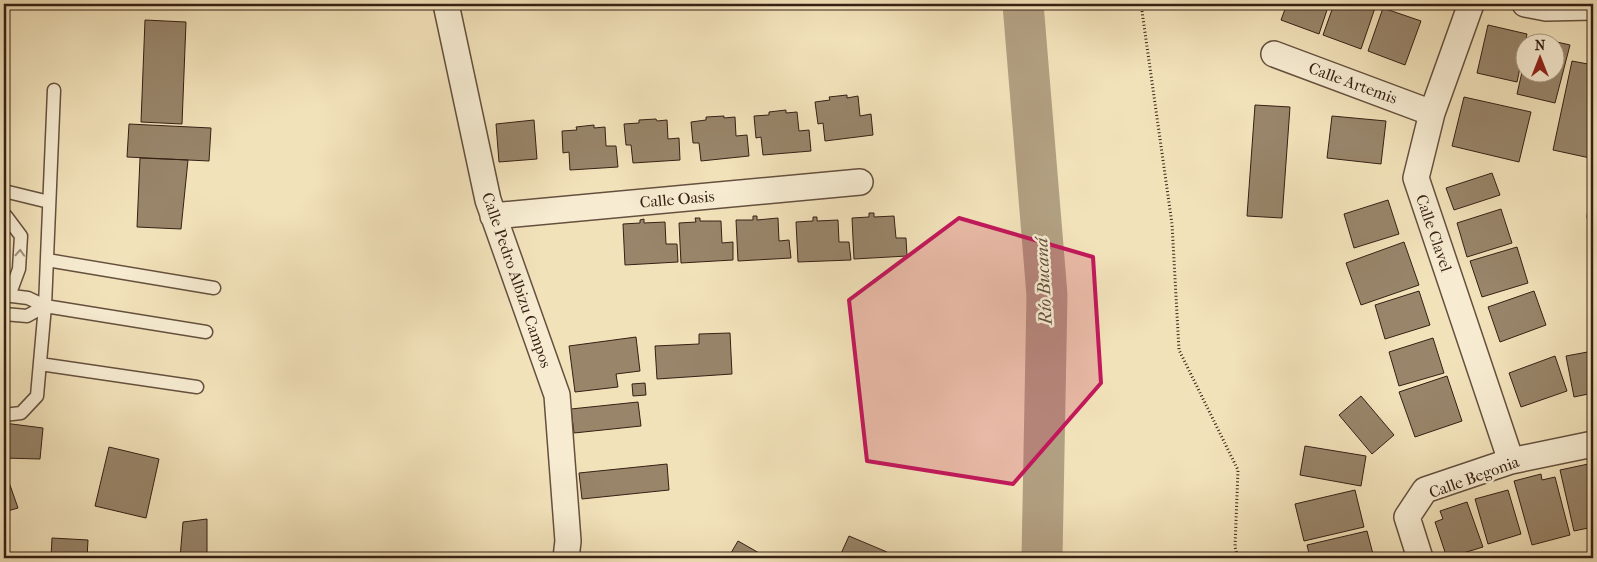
<svg xmlns="http://www.w3.org/2000/svg" width="1597" height="562" viewBox="0 0 1597 562" font-family="'IM FELL French Canon',serif">
	<style>
		.lines { fill: none; stroke-linecap: round; stroke-linejoin: round }
		.river { stroke: #b2a082; stroke-width: 41 }
		.building { fill: #98856a; stroke: #362014 }
		.lane-casing { stroke: #65503e; stroke-width: 15 }
		.street-casing { stroke: #65503e; stroke-width: 28 }
		.path { stroke: #362014; stroke-width: 3; stroke-dasharray: 1 2.5; stroke-linecap: butt }
		.lane { stroke: #f7ecd2; stroke-width: 12 }
		.street { stroke: #f7ecd2; stroke-width: 25 }
		.oneway { stroke: #a0907c }
		.marked { fill: #c2185b; fill-opacity: 0.2; stroke: #c2185b; stroke-width: 4; stroke-linejoin: round }
		.labels { text-anchor: middle; dominant-baseline: central; stroke-width: 5; stroke-linejoin: round; paint-order: stroke }
		.street-label { font-size: 16px; fill: #362014; stroke: #f7ecd2 }
		.water-label { font-size: 18px; font-style: italic; fill: #614d3a; stroke: #f7ecd2 }
	</style>
	<rect width="100%" height="100%" fill="#f2e2ba"/>
	<filter id="stains"><feTurbulence type="fractalNoise" baseFrequency=".004" numOctaves="4"/><feColorMatrix values="0 0 0 0 .2 0 0 0 0 .09 0 0 0 0 .02 0 0 0 .5 -.17"/></filter>
	<radialGradient id="worn" r=".72"><stop offset=".6" stop-color="#630" stop-opacity="0"/><stop offset="1" stop-color="#630" stop-opacity=".3"/></radialGradient>
	<g class="lines">
		<path class="river" d="M 1023,4 L 1047,295 L 1042,558"/>
	</g>
	<path class="building" d="M 1287,4 L 1329,4 L 1319,34 L 1281,20 Z
		M 1334,4 L 1372,4 L 1376,5 L 1361,49 L 1323,35 Z
		M 1383,8 L 1421,21 L 1405,65 L 1368,51 Z
		M 145,20 L 186,22 L 182,124 L 141,122 Z
		M 1488,25 L 1527,34 L 1517,82 L 1477,73 Z
		M 1531,36 L 1570,45 L 1555,103 L 1517,94 L 1524,63 L 1524,72 L 1554,72 L 1554,42 L 1529,42 Z
		M 1572,61 L 1593,65 L 1593,140 L 1590,158 L 1553,150 Z
		M 847,95 L 847,98 L 858,96 L 860,116 L 871,114 L 873,135 L 825,141 L 823,123 L 818,124 L 815,102 L 830,100 L 829,97 Z
		M 1464,97 L 1531,112 L 1519,162 L 1452,146 Z
		M 1255,105 L 1290,107 L 1282,218 L 1247,216 Z
		M 786,110 L 786,113 L 797,112 L 799,131 L 809,130 L 811,151 L 763,155 L 761,137 L 756,138 L 754,116 L 769,115 L 769,112 Z
		M 724,116 L 724,118 L 735,117 L 736,136 L 747,135 L 749,156 L 701,161 L 699,143 L 693,143 L 691,122 L 706,120 L 706,117 Z
		M 1332,116 L 1386,121 L 1381,164 L 1327,158 Z
		M 656,119 L 657,121 L 667,120 L 668,139 L 679,138 L 680,160 L 633,163 L 631,145 L 626,145 L 624,124 L 639,123 L 639,120 Z
		M 534,120 L 537,159 L 499,162 L 496,124 Z
		M 129,124 L 211,128 L 209,161 L 127,157 Z
		M 594,125 L 594,128 L 605,127 L 606,146 L 616,146 L 618,167 L 570,170 L 569,152 L 563,153 L 562,131 L 577,130 L 576,127 Z
		M 140,158 L 188,160 L 181,229 L 137,227 Z
		M 1492,173 L 1500,195 L 1454,210 L 1446,188 Z
		M 1589,195 L 1593,195 L 1593,218 L 1587,218 Z
		M 1388,200 L 1399,234 L 1354,248 L 1344,214 Z
		M 1501,209 L 1512,243 L 1467,257 L 1457,223 Z
		M 869,213 L 874,213 L 874,217 L 894,216 L 896,238 L 906,238 L 907,256 L 854,259 L 852,218 L 869,217 Z
		M 753,216 L 757,216 L 757,220 L 778,218 L 779,241 L 789,240 L 791,258 L 738,261 L 736,220 L 753,220 Z
		M 813,217 L 817,217 L 817,221 L 838,220 L 839,242 L 849,242 L 851,260 L 798,262 L 796,222 L 813,221 Z
		M 695,218 L 700,218 L 700,221 L 721,221 L 722,243 L 733,242 L 733,260 L 681,263 L 679,223 L 696,222 Z
		M 644,219 L 644,223 L 665,222 L 666,244 L 677,244 L 678,262 L 625,265 L 623,224 L 640,223 L 640,220 Z
		M 1404,242 L 1419,285 L 1361,305 L 1346,263 Z
		M 1517,247 L 1528,283 L 1482,297 L 1470,261 Z
		M 1419,291 L 1430,325 L 1385,339 L 1375,305 Z
		M 1534,291 L 1546,325 L 1500,342 L 1488,307 Z
		M 730,333 L 732,374 L 657,379 L 655,346 L 699,344 L 699,334 Z
		M 636,337 L 640,371 L 616,374 L 618,387 L 575,392 L 569,346 Z
		M 1433,338 L 1444,373 L 1399,386 L 1389,352 Z
		M 1593,351 L 1593,393 L 1574,397 L 1566,356 Z
		M 1555,356 L 1567,391 L 1521,407 L 1509,373 Z
		M 1447,376 L 1462,421 L 1415,437 L 1399,392 Z
		M 645,383 L 646,395 L 633,396 L 632,384 Z
		M 1361,396 L 1394,435 L 1372,454 L 1339,415 Z
		M 638,402 L 641,426 L 574,433 L 571,409 Z
		M 4,423 L 43,428 L 40,459 L 4,458 Z
		M 1305,446 L 1366,456 L 1361,486 L 1300,475 Z
		M 109,447 L 159,459 L 146,518 L 95,506 Z
		M 1593,463 L 1593,527 L 1574,531 L 1560,470 Z
		M 667,464 L 669,490 L 582,499 L 579,473 Z
		M 4,468 L 18,508 L 4,512 Z
		M 1541,474 L 1542,480 L 1555,477 L 1570,535 L 1532,545 L 1514,481 Z
		M 1355,490 L 1364,527 L 1304,541 L 1295,504 Z
		M 1508,490 L 1521,534 L 1488,544 L 1475,499 Z
		M 1467,502 L 1483,547 L 1447,558 L 1435,522 L 1443,519 L 1440,511 Z
		M 207,519 L 207,558 L 180,558 L 183,522 Z
		M 1367,531 L 1374,558 L 1310,558 L 1307,545 Z
		M 849,536 L 887,552 L 884,558 L 839,558 Z
		M 52,538 L 88,540 L 87,558 L 51,558 Z
		M 738,541 L 768,558 L 728,558 Z"/>
	<g class="lines">
		<g class="lane-casing">
			<path id="lane" d="M 4,191 L 49,202
				M 4,216 L 6,216 L 21,236 L 19,269 L 9,296
				M 47,260 L 214,288
				M 4,295 L 28,298 L 45,306 L 206,332
				M 4,314 L 27,316 L 45,306
				M 40,364 L 197,387
				M 4,415 L 21,413 L 37,396 L 45,306 L 54,90"/>
		</g>
		<g class="street-casing">
			<path id="street" d="M 446,4 L 488,200 L 557,395 L 568,541 L 566,558
				M 1471,4 L 1432,113 L 1416,178 L 1511,461
				M 1525,4 L 1546,8 L 1593,7
				M 1274,54 L 1432,113
				M 493,216 L 860,182
				M 1420,558 L 1407,517 L 1425,490 L 1511,461 L 1593,444"/>
		</g>
		<path class="path" d="M 1141,4 L 1172,224 L 1179,350 L 1238,470 L 1235,547 L 1238,558"/>
		<use href="#lane" class="lane"/>
		<use href="#street" class="street"/>
	</g>
	<defs><path id="oneway-chevron" d="M-2-3.5L2.5 0L-2 3.5" fill="none" stroke-width="1.6" stroke-linecap="round" stroke-linejoin="round" transform="scale(1.25)"/></defs>
	<use class="oneway" href="#oneway-chevron" transform="translate(20 253) rotate(-87)"/>
	<path class="marked" d="M 959,218 L 1093,257 L 1101,383 L 1013,484 L 867,461 L 849,300 Z"/>
	<g class="labels">
		<g class="street-label">
			<text transform="translate(1353 83) rotate(20)">Calle Artemis</text>
			<text transform="translate(677 199) rotate(-5)">Calle Oasis</text>
			<text transform="translate(1434 233) rotate(71)">Calle Clavel</text>
			<text transform="translate(517 280) rotate(71)">Calle Pedro Albizu Campos</text>
			<text transform="translate(1474 477) rotate(-20)">Calle Begonia</text>
		</g>
		<g class="water-label">
			<text transform="translate(1044 281) rotate(-93)">Río Bucaná</text>
		</g>
	</g>
	<rect width="1597" height="562" fill="none" stroke="#f2e2ba" stroke-width="20"/>
	<rect x="5" y="5" width="1587" height="552" fill="none" stroke="#362014" stroke-width="2.5"/>
	<rect x="10" y="10" width="1577" height="542" fill="none" stroke="#362014"/>
	<g transform="translate(1540 58)"><circle r="24" fill="#f7ecd2" stroke="#aa9a86"/>
	<path d="M0-4L9 19L0 12L-9 19Z" fill="#8f2418"/>
	<text y="-8" font-size="14" font-weight="bold" text-anchor="middle" fill="#362014">N</text>
	</g>
	<rect width="100%" height="100%" filter="url(#stains)"/>
	<rect width="100%" height="100%" fill="url(#worn)"/>
</svg>
